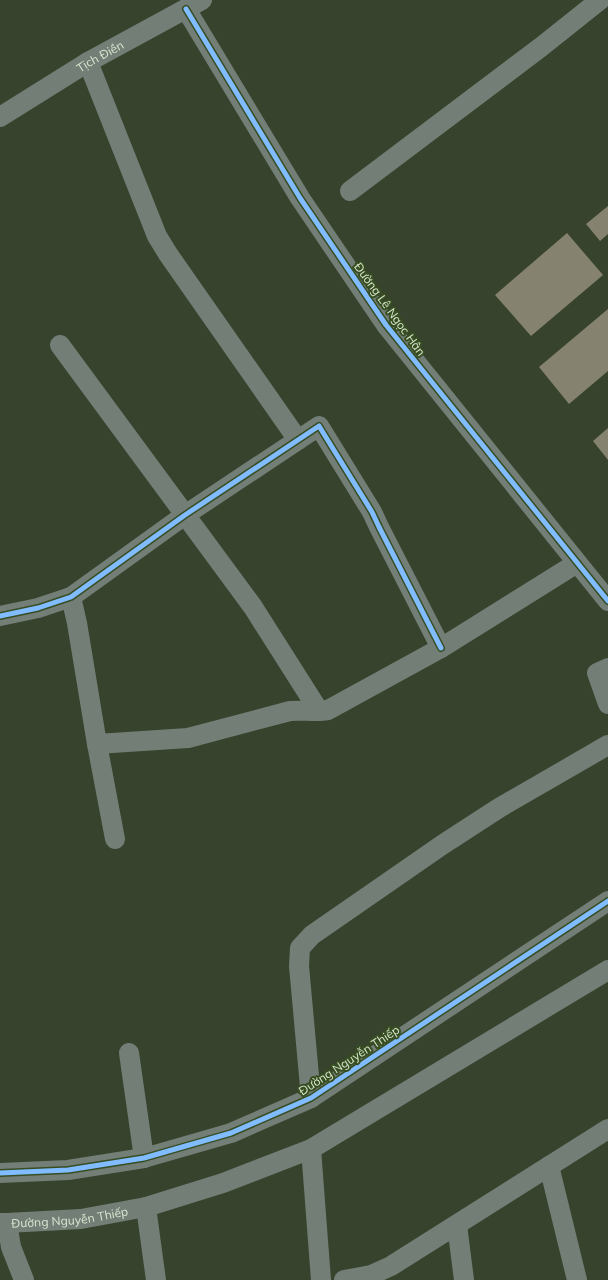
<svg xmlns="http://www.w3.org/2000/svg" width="608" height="1280" viewBox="0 0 608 1280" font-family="Mulish,sans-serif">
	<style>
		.building { fill: #858370 }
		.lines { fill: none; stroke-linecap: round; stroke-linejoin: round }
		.minor { stroke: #737e77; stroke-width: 20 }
		.cycleway-casing { stroke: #374d22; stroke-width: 8 }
		.cycleway { stroke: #80bcff; stroke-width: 5 }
		.labels { text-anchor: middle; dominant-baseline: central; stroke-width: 4; stroke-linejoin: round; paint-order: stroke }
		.street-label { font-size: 12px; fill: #d9e7ce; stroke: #374d22 }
	</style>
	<rect width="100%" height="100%" fill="#37432c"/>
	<path class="building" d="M 608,206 L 608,234 L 600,241 L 586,224 Z
		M 567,233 L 603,275 L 531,336 L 495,295 Z
		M 608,309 L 608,371 L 569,404 L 539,367 Z
		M 608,428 L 608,460 L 593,441 Z"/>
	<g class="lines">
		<g class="minor">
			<path d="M 186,9 L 300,198 L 386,325 L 608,601"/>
			<path d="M 88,62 L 157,236 L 168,254 L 298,440"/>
			<path id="s1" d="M 0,117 L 88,62 L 202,0"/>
			<path d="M 350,191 L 541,47 L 600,0"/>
			<path d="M 60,345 L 253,607 L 319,711"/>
			<path d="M 71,597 L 77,623 L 97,744 L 115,839"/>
			<path d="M 0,616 L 38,608 L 71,597 L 185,515 L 319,426 L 372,512 L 379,527 L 441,648"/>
			<path d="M 608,668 L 597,673 L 608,704"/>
			<path d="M 97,744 L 188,738 L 290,711 C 303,710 315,712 328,710 L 441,648 L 577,563"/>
			<path d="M 129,1053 L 144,1158"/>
			<path d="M 311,1098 L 299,966 L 300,948 L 312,935 L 442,845 L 499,808 L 608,745"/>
			<path d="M 311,1149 L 321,1280"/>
			<path d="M 549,1166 L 577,1280"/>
			<path d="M 0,1173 L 68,1170 L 144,1158 L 231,1133 L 311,1098 L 608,901"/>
			<path d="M 146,1207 L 156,1280"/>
			<path id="s2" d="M 0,1223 L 7,1223 L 81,1219 L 146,1207 L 223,1183 L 311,1149 L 608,970"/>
			<path d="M 7,1223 L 11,1247 L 24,1280"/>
			<path d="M 457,1225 L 464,1280"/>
			<path d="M 344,1280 L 371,1275 L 391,1266 L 608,1129"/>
		</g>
		<g class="cycleway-casing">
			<path id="cycleway" d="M 186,9 L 300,198 L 386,325 L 608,601
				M 0,616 L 38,608 L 71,597 L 185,515 L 319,426 L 372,512 L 379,527 L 441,648
				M 0,1173 L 68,1170 L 144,1158 L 231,1133 L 311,1098 L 608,901"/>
		</g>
		<use href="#cycleway" class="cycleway"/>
	</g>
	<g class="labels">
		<g class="street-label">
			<text stroke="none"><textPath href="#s1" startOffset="117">Tịch Điền</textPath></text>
			<text transform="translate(390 309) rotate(54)">Đường Lê Ngọc Hân</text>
			<text transform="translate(349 1060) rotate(-33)">Đường Nguyễn Thiếp</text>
			<text stroke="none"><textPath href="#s2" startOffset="70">Đường Nguyễn Thiếp</textPath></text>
		</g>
	</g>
</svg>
